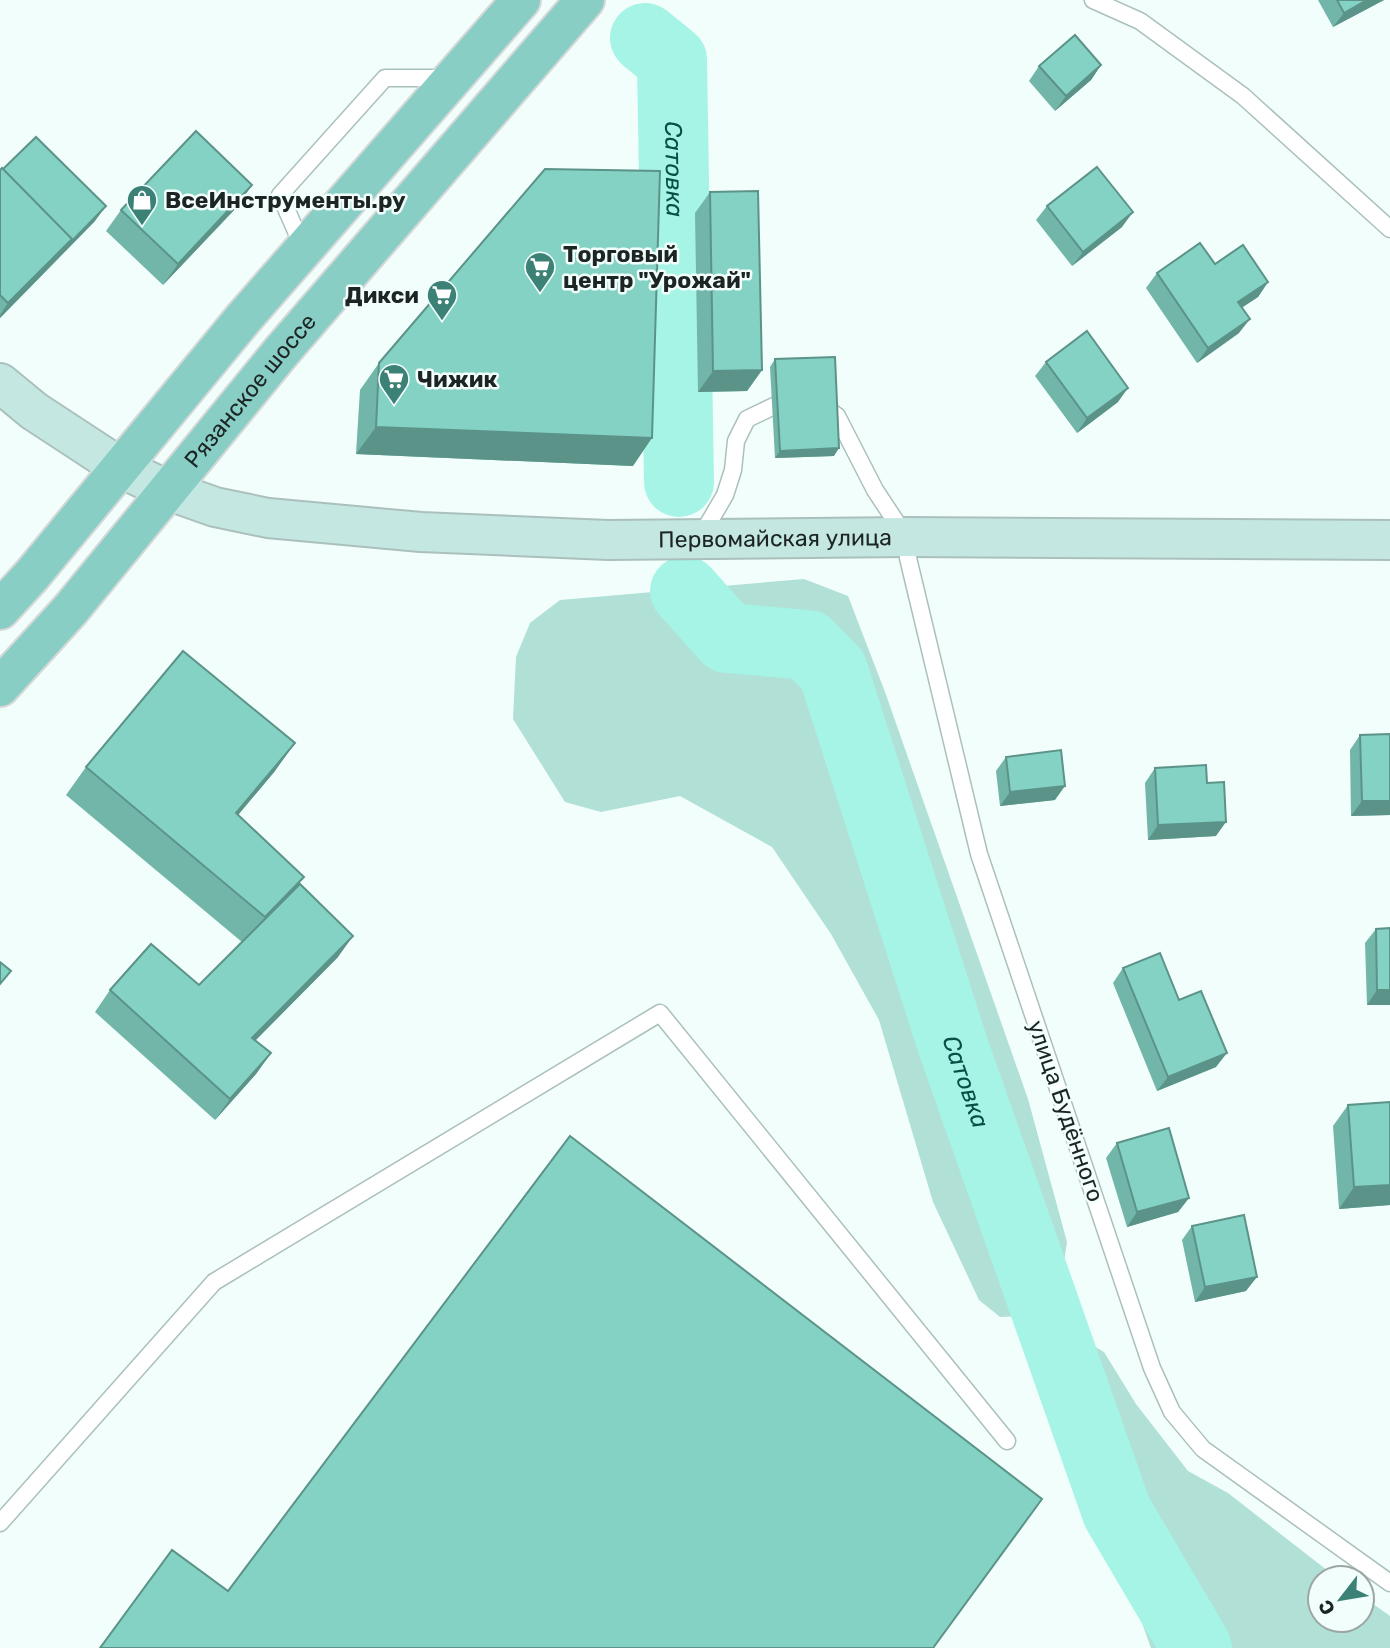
<svg xmlns="http://www.w3.org/2000/svg" width="1390" height="1648" viewBox="0 0 1390 1648" font-family="Rubik,sans-serif">
	<style>
		.green { fill: #b1e0d7 }
		.lines { fill: none; stroke-linecap: round; stroke-linejoin: round }
		.river { stroke: #a6f4e6; stroke-width: 70 }
		.lane-casing { stroke: #abc0bc; stroke-width: 19 }
		.secondary-casing { stroke: #abc0bc; stroke-width: 42 }
		.primary-casing { stroke: #d6d8d8; stroke-width: 42 }
		.lane { stroke: #fff; stroke-width: 16 }
		.secondary { stroke: #c4e7e2; stroke-width: 38 }
		.primary { stroke: #88cec5; stroke-width: 38 }
		.wall { fill: #72b5a9 }
		.shaded-wall { fill: #5c9389 }
		.building { fill: #84d2c4; stroke: #5c9389; stroke-width: 2 }
		.labels { text-anchor: middle; dominant-baseline: central; stroke-width: 5; stroke-linejoin: round; paint-order: stroke }
		.poi-label { font-size: 23px; font-weight: bold; fill: #1d2524; stroke: #f1fefb; text-anchor: start }
		.street-label { font-size: 23px; fill: #1d2524; stroke: #f1fefb }
		.water-label { font-size: 24px; font-style: italic; fill: #084f46; stroke: #f1fefb }
	</style>
	<rect width="100%" height="100%" fill="#f1fefb"/>
	<path class="green" d="M 804,579 L 848,596 L 885,692 L 1028,1099 L 1067,1242 L 1059,1294 L 1022,1316 L 1000,1317 L 979,1300 L 933,1202 L 879,1020 L 831,934 L 772,847 L 680,796 L 601,812 L 565,802 L 513,719 L 516,657 L 530,623 L 560,600 Z
		M 1080,1338 L 1104,1352 L 1136,1404 L 1188,1471 L 1228,1493 L 1337,1578 L 1320,1578 L 1320,1620 L 1362,1620 L 1362,1596 L 1390,1616 L 1390,1648 L 1151,1648 L 1103,1514 L 1070,1446 L 1051,1391 L 1045,1357 Z"/>
	<g class="lines">
		<g class="river">
			<path id="s1" d="M 645,38 L 672,60 L 679,482"/>
			<path id="s2" d="M 685,591 L 727,638 L 808,645 L 833,671 L 953,1046 L 1117,1512 L 1197,1648"/>
		</g>
		<g class="lane-casing">
			<path id="lane" d="M 1093,0 L 1140,21 L 1243,96 L 1390,229
				M 303,247 L 280,195 L 385,78 L 447,78
				M 823,406 L 837,416 L 875,490 L 906,537 L 908,558 L 979,854 L 1152,1368 L 1172,1412 L 1203,1449 L 1390,1583
				M 701,536 L 725,495 L 733,470 L 736,441 L 747,419 L 776,405 L 793,405
				M 0,1523 L 214,1282 L 660,1013 L 1007,1441"/>
		</g>
		<g class="secondary-casing">
			<g id="secondary">
				<path id="s3" d="M 0,383 L 34,411 L 121,468 L 167,490 L 215,507 L 268,518 L 421,532 L 608,540 L 906,537 L 1390,540"/>
			</g>
		</g>
		<g class="primary-casing">
			<g id="primary">
				<path d="M 0,610 L 32,575 L 242,320 L 521,0"/>
				<path id="s4" d="M 0,687 L 71,609 L 281,352 L 585,0"/>
			</g>
		</g>
		<use href="#lane" class="lane"/>
		<use href="#secondary" class="secondary"/>
		<use href="#primary" class="primary"/>
	</g>
	<path class="wall" d="M 1318,0 L 1384,0 L 1333,27 Z
		M 1101,65 L 1091,80 L 1055,111 L 1029,81 L 1039,66 Z
		M 0,170 L 95,221 L 0,318 Z
		M 710,192 L 762,370 L 747,391 L 698,392 L 695,213 Z
		M 1047,206 L 1122,227 L 1072,266 L 1036,220 Z
		M 237,207 L 163,285 L 106,231 L 121,210 Z
		M 1215,264 L 1268,282 L 1258,297 L 1242,307 L 1239,333 L 1197,363 L 1146,288 L 1157,273 Z
		M 775,359 L 834,456 L 775,458 L 770,367 Z
		M 1046,362 L 1118,402 L 1077,433 L 1035,376 Z
		M 379,363 L 633,466 L 356,454 L 360,390 Z
		M 1360,735 L 1390,815 L 1351,816 L 1350,750 Z
		M 1006,757 L 1055,800 L 1000,806 L 996,771 Z
		M 86,767 L 275,771 L 238,815 L 300,884 L 338,957 L 255,1041 L 271,1053 L 256,1074 L 215,1120 L 95,1012 L 110,990 L 199,985 L 242,942 L 66,795 Z
		M 1155,768 L 1207,783 L 1216,836 L 1148,840 L 1145,783 Z
		M 1390,928 L 1390,1005 L 1367,1005 L 1365,943 L 1376,929 Z
		M 1123,968 L 1179,1000 L 1216,1067 L 1157,1091 L 1113,983 Z
		M 1348,1105 L 1390,1205 L 1339,1209 L 1333,1126 Z
		M 1117,1143 L 1189,1198 L 1178,1212 L 1127,1227 L 1106,1158 Z
		M 1192,1226 L 1246,1291 L 1195,1302 L 1182,1240 Z"/>
	<path class="shaded-wall" d="M 1367,0 L 1384,0 L 1333,27 L 1344,13 Z
		M 1101,65 L 1091,80 L 1055,111 L 1066,96 Z
		M 252,185 L 237,207 L 163,285 L 178,264 Z
		M 106,206 L 95,221 L 0,318 L 0,315 L 8,303 Z
		M 1133,212 L 1122,227 L 1072,266 L 1083,252 Z
		M 1268,282 L 1258,297 L 1228,317 L 1238,302 Z
		M 1250,319 L 1239,333 L 1197,363 L 1208,348 Z
		M 762,370 L 747,391 L 698,392 L 713,371 Z
		M 1128,388 L 1118,402 L 1077,433 L 1087,418 Z
		M 376,427 L 652,438 L 633,466 L 356,454 Z
		M 839,448 L 834,456 L 775,458 L 780,451 Z
		M 295,743 L 275,771 L 217,840 L 236,813 Z
		M 1065,786 L 1055,800 L 1000,806 L 1010,792 Z
		M 1362,801 L 1390,801 L 1390,815 L 1351,816 Z
		M 1226,822 L 1216,836 L 1148,840 L 1158,825 Z
		M 353,936 L 338,957 L 237,1059 L 252,1038 Z
		M 1377,990 L 1390,990 L 1390,1005 L 1367,1005 Z
		M 271,1053 L 256,1074 L 215,1120 L 230,1099 Z
		M 1227,1053 L 1216,1067 L 1157,1091 L 1168,1077 Z
		M 1390,1185 L 1390,1205 L 1339,1209 L 1354,1187 Z
		M 1189,1198 L 1178,1212 L 1127,1227 L 1137,1212 Z
		M 1257,1277 L 1246,1291 L 1195,1302 L 1205,1287 Z"/>
	<path class="building" d="M 1337,0 L 1367,0 L 1344,13 Z
		M 1075,35 L 1101,65 L 1066,96 L 1039,66 Z
		M 196,131 L 252,185 L 178,264 L 121,210 Z
		M 36,137 L 106,206 L 68,245 L 72,239 L 3,169 Z
		M 1097,167 L 1133,212 L 1083,252 L 1047,206 Z
		M 2,168 L 72,239 L 8,303 L 0,295 L 0,170 Z
		M 545,169 L 660,171 L 652,438 L 376,427 L 379,363 Z
		M 758,191 L 762,370 L 713,371 L 710,192 Z
		M 1200,243 L 1215,264 L 1243,245 L 1268,282 L 1238,302 L 1250,319 L 1208,348 L 1157,273 Z
		M 1087,331 L 1128,388 L 1087,418 L 1046,362 Z
		M 835,357 L 839,448 L 780,451 L 775,359 Z
		M 183,651 L 295,743 L 236,813 L 304,877 L 265,917 L 86,767 Z
		M 1390,734 L 1390,801 L 1362,801 L 1360,735 Z
		M 1061,750 L 1065,786 L 1010,792 L 1006,757 Z
		M 1206,765 L 1207,783 L 1224,782 L 1226,822 L 1158,825 L 1155,768 Z
		M 300,884 L 353,936 L 252,1038 L 271,1053 L 230,1099 L 110,990 L 151,944 L 199,985 Z
		M 1390,928 L 1390,990 L 1377,990 L 1376,929 Z
		M 1160,953 L 1179,1000 L 1201,991 L 1227,1053 L 1168,1077 L 1123,968 Z
		M 0,962 L 11,971 L 0,984 Z
		M 1390,1102 L 1390,1185 L 1354,1187 L 1348,1105 Z
		M 1169,1128 L 1189,1198 L 1137,1212 L 1117,1143 Z
		M 570,1136 L 1042,1499 L 933,1648 L 100,1648 L 172,1550 L 228,1591 Z
		M 1244,1215 L 1257,1277 L 1205,1287 L 1192,1226 Z"/>
	<defs>
		<g id="shop-pin" transform="scale(1.575)"><path d="M0 17L-7.5 6A9.5 9.5 0 1 1 7.5 6Z" fill="#3c8176" stroke="#f1fefb"/><path d="M-5-2.5h2.3a2.7 3.5 0 0 1 5.4 0H5L5.5 6h-11ZM-1.5-2.5h3a1.5 2.3 0 0 0-3 0Z" fill="#fff"/></g>
		<g id="supermarket-pin" transform="scale(1.575)"><path d="M0 17L-7.5 6A9.5 9.5 0 1 1 7.5 6Z" fill="#3c8176" stroke="#f1fefb"/><path d="M-6-5.5h2.5l.6 2H6L4.5 2H-2.5L-4.4-4H-6ZM-1.5 3.2a1.3 1.3 0 1 0 .1 0ZM3 3.2a1.3 1.3 0 1 0 .1 0Z" fill="#fff"/></g>
	</defs>
	<g fill-rule="evenodd">
		<use href="#shop-pin" x="142" y="200"/>
		<use href="#supermarket-pin" x="540" y="267"/>
		<use href="#supermarket-pin" x="442" y="295"/>
		<use href="#supermarket-pin" x="394" y="379"/>
	</g>
	<g class="labels">
		<g class="poi-label">
			<text x="165" y="200">ВсеИнструменты.ру</text>
			<text x="563" y="254">Торговый<tspan x="563" dy="26">центр "Урожай"</tspan></text>
			<text x="419" y="295" text-anchor="end">Дикси</text>
			<text x="417" y="379">Чижик</text>
		</g>
		<g class="street-label">
			<text stroke="none"><textPath href="#s4" startOffset="388">Рязанское шоссе</textPath></text>
			<text stroke="none"><textPath href="#s3" startOffset="812">Первомайская улица</textPath></text>
			<text transform="translate(1066 1111) rotate(71)">улица Будённого</text>
		</g>
		<g class="water-label">
			<text stroke="none"><textPath href="#s1" startOffset="144">Сатовка</textPath></text>
			<text stroke="none"><textPath href="#s2" startOffset="612">Сатовка</textPath></text>
		</g>
	</g>
	<g transform="translate(1341 1599) rotate(239)"><circle r="33" fill="#f1fefb" stroke="#9ca7a5" stroke-width="2"/>
	<path d="M0-5L12 26L0 18L-12 26Z" fill="#3c8176"/>
	<text y="-10" font-size="19" font-weight="bold" text-anchor="middle" fill="#1d2524">С</text>
	</g>
</svg>
